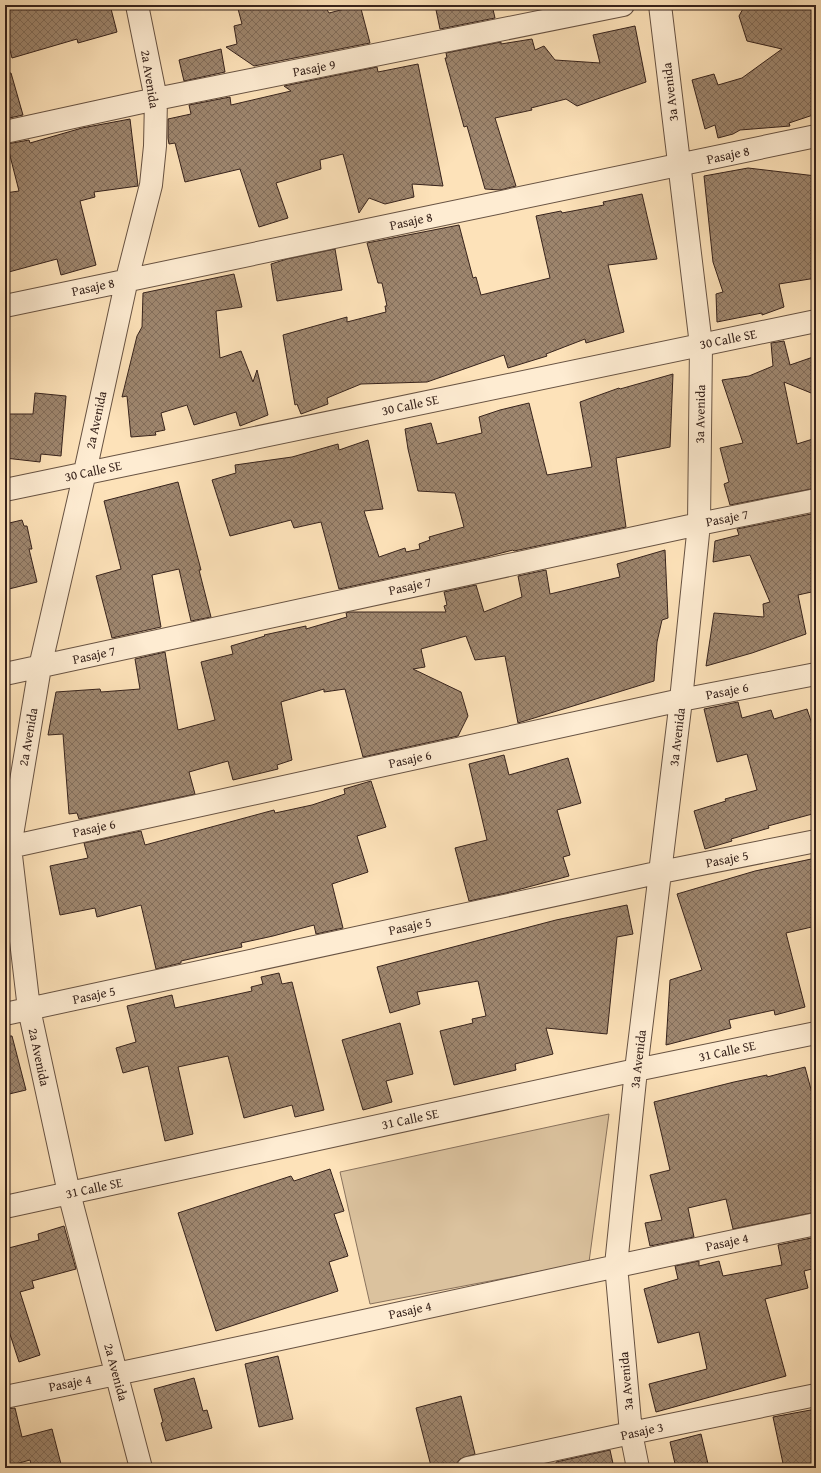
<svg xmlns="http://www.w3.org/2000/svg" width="821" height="1473" viewBox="0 0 821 1473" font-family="'Gentium Book Plus',serif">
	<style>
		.garden { fill: #dbc29e; stroke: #89725d }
		.building { fill: url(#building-cross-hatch); stroke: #37231c }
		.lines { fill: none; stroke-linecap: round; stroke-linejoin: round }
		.minor-casing { stroke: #685343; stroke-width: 24 }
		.minor { stroke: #feecd2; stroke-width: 22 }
		.labels { text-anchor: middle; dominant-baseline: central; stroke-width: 3; stroke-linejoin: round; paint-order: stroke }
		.street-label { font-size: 13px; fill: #37231c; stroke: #feecd2 }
	</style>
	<defs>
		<pattern id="building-cross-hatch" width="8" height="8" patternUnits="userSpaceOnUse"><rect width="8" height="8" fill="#9e866e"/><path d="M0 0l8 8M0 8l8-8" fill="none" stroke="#826d5a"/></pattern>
	</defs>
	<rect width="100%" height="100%" fill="#fde2b9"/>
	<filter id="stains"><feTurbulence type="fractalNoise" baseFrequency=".005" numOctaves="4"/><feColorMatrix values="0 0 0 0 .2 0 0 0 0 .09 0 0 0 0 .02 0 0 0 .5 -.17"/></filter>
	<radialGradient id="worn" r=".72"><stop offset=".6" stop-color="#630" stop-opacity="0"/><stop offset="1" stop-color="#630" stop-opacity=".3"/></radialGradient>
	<path class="garden" d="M 609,1114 L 589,1262 L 370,1304 L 340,1172 Z"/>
	<path class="building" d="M 18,5 L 110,5 L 117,32 L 78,43 L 77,39 L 12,58 L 5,31 L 5,8 Z
		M 237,5 L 305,5 L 307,10 L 324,5 L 329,13 L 360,5 L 370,43 L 254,66 L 226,47 L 237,44 L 234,26 L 242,24 Z
		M 435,5 L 492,5 L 495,18 L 440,29 Z
		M 745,5 L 816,5 L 816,114 L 789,123 L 790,126 L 740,130 L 733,134 L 718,138 L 715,125 L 705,129 L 692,80 L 714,74 L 718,85 L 742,78 L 782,49 L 747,41 L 739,16 Z
		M 635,26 L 646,82 L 577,106 L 566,99 L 531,108 L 532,110 L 495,118 L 516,186 L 500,190 L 485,189 L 467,126 L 464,127 L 445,58 L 447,58 L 446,53 L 501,42 L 501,44 L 532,39 L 535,50 L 544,46 L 555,60 L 600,63 L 593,35 Z
		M 221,49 L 225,72 L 184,81 L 179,60 Z
		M 418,64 L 443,186 L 412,184 L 414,197 L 385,204 L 369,198 L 359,213 L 343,154 L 320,160 L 321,169 L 276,183 L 288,218 L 259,227 L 240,169 L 185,182 L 175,143 L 169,144 L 168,138 L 168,119 L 191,114 L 189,105 L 230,97 L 231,105 L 291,91 L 284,86 L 377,67 L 378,72 Z
		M 5,73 L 11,73 L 23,115 L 5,119 Z
		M 130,119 L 138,186 L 94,192 L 95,197 L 80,201 L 96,265 L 61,275 L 57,259 L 5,273 L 5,193 L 19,191 L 7,144 L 29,140 L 30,143 L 82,128 Z
		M 748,168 L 816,176 L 816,278 L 779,284 L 784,307 L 762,315 L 762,313 L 717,322 L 716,294 L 723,292 L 713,262 L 704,176 Z
		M 642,194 L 657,259 L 608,265 L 624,332 L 586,343 L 585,339 L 546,354 L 547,356 L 508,368 L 504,355 L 427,382 L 361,384 L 327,398 L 328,404 L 301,414 L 297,404 L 295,405 L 283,335 L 347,317 L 347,322 L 386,312 L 385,306 L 387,306 L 382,283 L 378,283 L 367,243 L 459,225 L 473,278 L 476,277 L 481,295 L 550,278 L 536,216 L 561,211 L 562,213 L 604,205 L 603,202 Z
		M 335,249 L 342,290 L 277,301 L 271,264 L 287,259 Z
		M 234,274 L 242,307 L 216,311 L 220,358 L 241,351 L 253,382 L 257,370 L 268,415 L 240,426 L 236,412 L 194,425 L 187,405 L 161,413 L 165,430 L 155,432 L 156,435 L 131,437 L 127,396 L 122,397 L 137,336 L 142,327 L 143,293 Z
		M 784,341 L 790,365 L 816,356 L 816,395 L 784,382 L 797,444 L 816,438 L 816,488 L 730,505 L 724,484 L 729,482 L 720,448 L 743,443 L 722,380 L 749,376 L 773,366 L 771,343 Z
		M 673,374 L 670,447 L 616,458 L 626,527 L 514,551 L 513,550 L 486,557 L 339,589 L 321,522 L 294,528 L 291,520 L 230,536 L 212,480 L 236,473 L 235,465 L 292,457 L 338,444 L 339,450 L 368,440 L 383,509 L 364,511 L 379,557 L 405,548 L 406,552 L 420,549 L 419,544 L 430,540 L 429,537 L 464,527 L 455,493 L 418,491 L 408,449 L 405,429 L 431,423 L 437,444 L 482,433 L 479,417 L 500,410 L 529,403 L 547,475 L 592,467 L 580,402 L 619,388 L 620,389 Z
		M 35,393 L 66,396 L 61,456 L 41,454 L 40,462 L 5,458 L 5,414 L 33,414 Z
		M 178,482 L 201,570 L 199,570 L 211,617 L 191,621 L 179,569 L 152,575 L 161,627 L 112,638 L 96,576 L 121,569 L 104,501 Z
		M 816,513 L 816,591 L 798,595 L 806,634 L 752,653 L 706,666 L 714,613 L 764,617 L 763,604 L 770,602 L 750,555 L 713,562 L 715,541 L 739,535 L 737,529 Z
		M 22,520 L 24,526 L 27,526 L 32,549 L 29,549 L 37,582 L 5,590 L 5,524 Z
		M 665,550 L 668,618 L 662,620 L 657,642 L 654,681 L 518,723 L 505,656 L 475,660 L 466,636 L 421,649 L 425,667 L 413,669 L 461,692 L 468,716 L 458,736 L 363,757 L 345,689 L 324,692 L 324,689 L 281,702 L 292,760 L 277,765 L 278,769 L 233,780 L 228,761 L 189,772 L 195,794 L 79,819 L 77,813 L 69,814 L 63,734 L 48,735 L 56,692 L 100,689 L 101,692 L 140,689 L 135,659 L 165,652 L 178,730 L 215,720 L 201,662 L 233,654 L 231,646 L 265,636 L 264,635 L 306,626 L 306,629 L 347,617 L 346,613 L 349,612 L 446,612 L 444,606 L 447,605 L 444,592 L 476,585 L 484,612 L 522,597 L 518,576 L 546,570 L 550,594 L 620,577 L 617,564 Z
		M 738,702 L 742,718 L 771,710 L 774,719 L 807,709 L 816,736 L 816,813 L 768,826 L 769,828 L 731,839 L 732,841 L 705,849 L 694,811 L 726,801 L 725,799 L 757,790 L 747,754 L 717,762 L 704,709 Z
		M 504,755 L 509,775 L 568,758 L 581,803 L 557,810 L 570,855 L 563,857 L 569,876 L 506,893 L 469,901 L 455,848 L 487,840 L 469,764 Z
		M 371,781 L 386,827 L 357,836 L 368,872 L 332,884 L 343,928 L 316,934 L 314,925 L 273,936 L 241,943 L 242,947 L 181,961 L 181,963 L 156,969 L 141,905 L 97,917 L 95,908 L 60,915 L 50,866 L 88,858 L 84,843 L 141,831 L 145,845 L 274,810 L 275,813 L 312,805 L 345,794 L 344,789 Z
		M 816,858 L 816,926 L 786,933 L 805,1007 L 775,1015 L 774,1010 L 729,1020 L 731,1028 L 666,1045 L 670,980 L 702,970 L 677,894 L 755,871 Z
		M 627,905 L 633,934 L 617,937 L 607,1034 L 546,1028 L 553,1054 L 515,1064 L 516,1070 L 454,1085 L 440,1031 L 473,1023 L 472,1019 L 486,1016 L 478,981 L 417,992 L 420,1004 L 390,1013 L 377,967 L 556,920 Z
		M 279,973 L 282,984 L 292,982 L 324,1110 L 295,1117 L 292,1105 L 244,1118 L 228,1056 L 178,1067 L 193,1134 L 165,1141 L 148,1066 L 123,1073 L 116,1048 L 136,1042 L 127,1006 L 172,995 L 175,1008 L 252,991 L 251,987 L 263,984 L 261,977 Z
		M 400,1023 L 413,1074 L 386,1081 L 392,1102 L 363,1110 L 342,1040 Z
		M 5,1036 L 12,1036 L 26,1090 L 5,1095 Z
		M 805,1067 L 816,1108 L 816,1212 L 733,1229 L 726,1199 L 688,1208 L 694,1237 L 650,1246 L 645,1223 L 662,1220 L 650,1175 L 670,1170 L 654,1102 L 734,1082 L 767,1075 L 767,1077 Z
		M 330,1169 L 344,1211 L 334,1214 L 348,1256 L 329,1262 L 338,1291 L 216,1331 L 178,1213 L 291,1176 L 294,1181 Z
		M 64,1226 L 76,1269 L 32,1281 L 34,1288 L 20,1292 L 40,1355 L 19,1362 L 5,1319 L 5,1249 L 39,1240 L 38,1234 Z
		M 816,1237 L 816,1268 L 804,1271 L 808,1288 L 765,1299 L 786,1376 L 656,1412 L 649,1384 L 707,1369 L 699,1332 L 658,1343 L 644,1289 L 678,1279 L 675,1266 L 699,1261 L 699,1266 L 719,1261 L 723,1276 L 782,1265 L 778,1245 Z
		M 278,1356 L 293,1419 L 259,1427 L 245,1364 Z
		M 194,1378 L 203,1411 L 207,1410 L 212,1428 L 166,1441 L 161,1423 L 163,1422 L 154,1389 Z
		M 461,1396 L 475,1454 L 460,1459 L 456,1464 L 456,1468 L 445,1468 L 444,1463 L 431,1466 L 416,1408 Z
		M 15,1408 L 22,1437 L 52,1429 L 62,1468 L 32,1468 L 30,1460 L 5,1467 L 5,1409 Z
		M 816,1409 L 816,1468 L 784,1468 L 773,1417 Z
		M 701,1434 L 709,1468 L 676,1468 L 670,1442 Z
		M 610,1450 L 614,1468 L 557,1468 L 556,1462 Z"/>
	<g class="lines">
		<g class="minor-casing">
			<path id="minor" d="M 137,5 L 156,99 L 155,146 L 151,185 L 127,279 L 85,472 L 40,667 L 10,847 L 29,1009 L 69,1193 L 141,1468
				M 5,132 L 156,99 L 623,5
				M 5,306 C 275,247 546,195 816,136
				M 5,490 L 816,321
				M 5,674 L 699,524 L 816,500
				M 5,848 L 681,700 L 816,674
				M 5,1014 L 661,872 L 816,841
				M 5,1207 L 636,1070 L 816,1033
				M 5,1397 C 276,1342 545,1280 816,1224
				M 468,1468 L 631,1433 L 816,1395
				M 638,1468 L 631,1433 L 616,1265 L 636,1070 L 681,700 L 699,524 L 701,345 L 660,5"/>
		</g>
		<use href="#minor" class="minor"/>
	</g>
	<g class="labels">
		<g class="street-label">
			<text transform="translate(314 68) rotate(-11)">Pasaje 9</text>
			<text transform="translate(150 79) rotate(81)">2a Avenida</text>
			<text transform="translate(670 92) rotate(-97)">3a Avenida</text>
			<text transform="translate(728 155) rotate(-12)">Pasaje 8</text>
			<text transform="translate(411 221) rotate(-12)">Pasaje 8</text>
			<text transform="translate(93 287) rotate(-12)">Pasaje 8</text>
			<text transform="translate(728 339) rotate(-11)">30 Calle SE</text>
			<text transform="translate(410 405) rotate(-12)">30 Calle SE</text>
			<text transform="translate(700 414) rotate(-89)">3a Avenida</text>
			<text transform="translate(96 420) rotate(-78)">2a Avenida</text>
			<text transform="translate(93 471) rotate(-12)">30 Calle SE</text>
			<text transform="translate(727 518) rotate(-11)">Pasaje 7</text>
			<text transform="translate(410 586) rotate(-12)">Pasaje 7</text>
			<text transform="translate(94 655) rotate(-12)">Pasaje 7</text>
			<text transform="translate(727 691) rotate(-11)">Pasaje 6</text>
			<text transform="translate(28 737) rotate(-80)">2a Avenida</text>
			<text transform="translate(677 737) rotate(-83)">3a Avenida</text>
			<text transform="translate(410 759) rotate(-12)">Pasaje 6</text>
			<text transform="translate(94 828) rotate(-12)">Pasaje 6</text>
			<text transform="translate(727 859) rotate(-11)">Pasaje 5</text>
			<text transform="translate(410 926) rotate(-12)">Pasaje 5</text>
			<text transform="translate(94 995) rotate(-12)">Pasaje 5</text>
			<text transform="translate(727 1051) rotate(-12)">31 Calle SE</text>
			<text transform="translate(39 1057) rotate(78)">2a Avenida</text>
			<text transform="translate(638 1059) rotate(-83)">3a Avenida</text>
			<text transform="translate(410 1119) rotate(-12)">31 Calle SE</text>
			<text transform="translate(94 1188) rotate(-12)">31 Calle SE</text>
			<text transform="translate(727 1242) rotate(-12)">Pasaje 4</text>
			<text transform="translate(410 1310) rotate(-12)">Pasaje 4</text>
			<text transform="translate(116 1372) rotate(75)">2a Avenida</text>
			<text transform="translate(626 1381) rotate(-95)">3a Avenida</text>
			<text transform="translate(70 1383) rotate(-11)">Pasaje 4</text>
			<text transform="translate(642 1431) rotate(-12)">Pasaje 3</text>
		</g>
	</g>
	<rect width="821" height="1473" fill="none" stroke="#fde2b9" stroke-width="20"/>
	<rect x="6" y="6" width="809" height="1461" fill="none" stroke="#37231c" stroke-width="2"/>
	<rect x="10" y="10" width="801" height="1453" fill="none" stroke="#37231c"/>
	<rect width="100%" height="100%" filter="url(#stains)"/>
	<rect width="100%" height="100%" fill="url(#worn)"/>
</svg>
